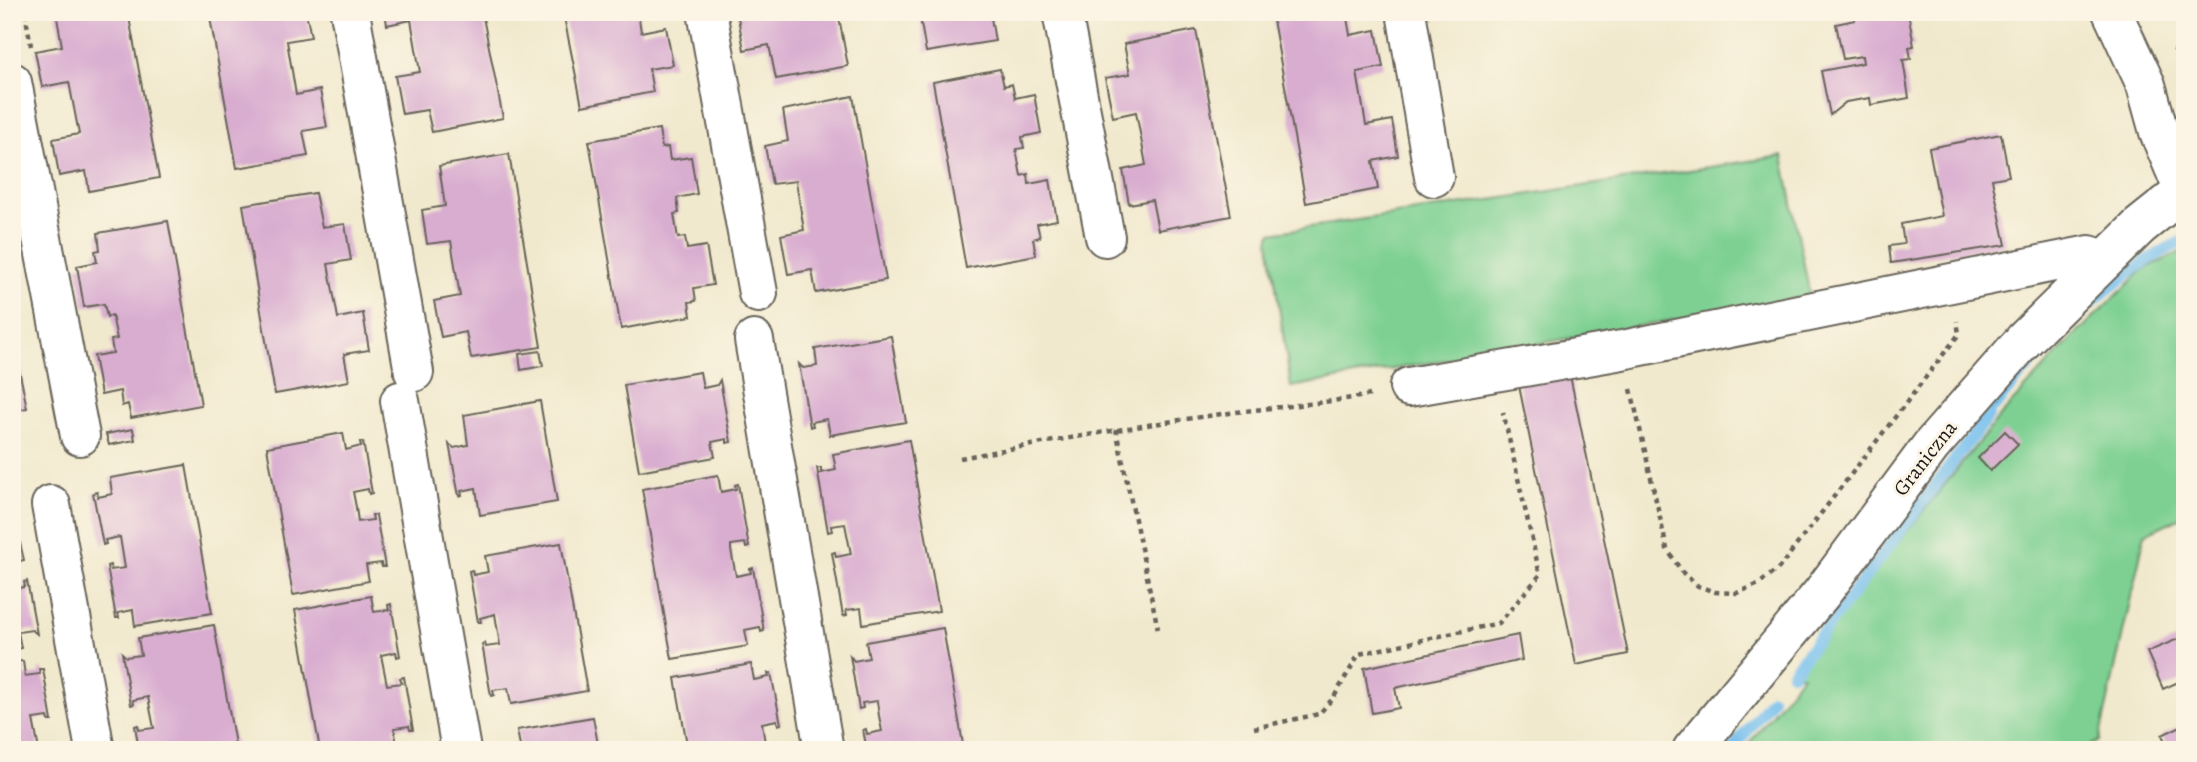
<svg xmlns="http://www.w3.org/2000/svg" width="2197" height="762" viewBox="0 0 2197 762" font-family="Alegreya,serif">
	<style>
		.green { fill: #7dd092; stroke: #4c7657; stroke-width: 2 }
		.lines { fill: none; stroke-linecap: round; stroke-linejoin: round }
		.stream { stroke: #76c0ef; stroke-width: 12 }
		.building { fill: #d9add0 }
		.minor-casing { stroke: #67645a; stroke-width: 42 }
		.path { stroke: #67645a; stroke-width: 4.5; stroke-dasharray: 5 5; stroke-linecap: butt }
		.minor { stroke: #fff; stroke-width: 38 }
		.labels { text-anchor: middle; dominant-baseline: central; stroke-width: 6; stroke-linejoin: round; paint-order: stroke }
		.street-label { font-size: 21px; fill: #1c1c1c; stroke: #fcf5e5 }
	</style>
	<rect width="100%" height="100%" fill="#fcf5e5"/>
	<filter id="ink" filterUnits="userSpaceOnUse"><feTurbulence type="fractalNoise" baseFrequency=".0143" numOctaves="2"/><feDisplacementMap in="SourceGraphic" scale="14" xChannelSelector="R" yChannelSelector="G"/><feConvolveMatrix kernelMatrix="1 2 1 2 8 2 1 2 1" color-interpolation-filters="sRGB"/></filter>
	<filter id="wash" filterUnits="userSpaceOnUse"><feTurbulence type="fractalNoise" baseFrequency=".00686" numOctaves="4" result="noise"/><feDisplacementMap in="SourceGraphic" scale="28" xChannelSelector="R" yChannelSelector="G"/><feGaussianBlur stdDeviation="1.57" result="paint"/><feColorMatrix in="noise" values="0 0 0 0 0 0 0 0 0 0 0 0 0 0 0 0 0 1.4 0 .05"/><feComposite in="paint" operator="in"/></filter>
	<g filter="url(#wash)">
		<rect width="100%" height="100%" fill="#f1e9cd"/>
		<path class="green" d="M 1783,156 L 1810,296 L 1291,387 L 1269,241 L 1271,233 Z
			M 2185,250 L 2185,515 L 2145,534 L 2099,741 L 2082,750 L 1744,750 L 1802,675 L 1791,675 L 2000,416 L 2071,339 L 2144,269 Z"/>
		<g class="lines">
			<path class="stream" d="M 1994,407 C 2046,342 2109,275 2185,240
				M 1792,673 L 1989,415
				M 1732,750 L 1772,699"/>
		</g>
		<g id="blocks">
			<path class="building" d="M 56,12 L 128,12 L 159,178 L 89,191 L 86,171 L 59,176 L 53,139 L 79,134 L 69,82 L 42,87 L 35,51 L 62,46 Z
				M 209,12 L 306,12 L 311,37 L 287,41 L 296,95 L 320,90 L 327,127 L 303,131 L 308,156 L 237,168 Z
				M 385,12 L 482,12 L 503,118 L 432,132 L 427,110 L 402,114 L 395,76 L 420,72 L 411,20 L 387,25 Z
				M 563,12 L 638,12 L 641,32 L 666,27 L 673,65 L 649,69 L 653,92 L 582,106 Z
				M 737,12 L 838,12 L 848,66 L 776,79 L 769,45 L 744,50 Z
				M 919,12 L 990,12 L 995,41 L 926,52 Z
				M 1310,12 L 1346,12 L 1350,35 L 1376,30 L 1383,67 L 1357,72 L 1366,125 L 1392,120 L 1398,156 L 1373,161 L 1378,189 L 1306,203 L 1273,20 Z
				M 1854,12 L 1908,12 L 1914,46 L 1909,47 L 1911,59 L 1903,60 L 1909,98 L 1871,105 L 1870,98 L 1846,102 L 1830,115 L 1821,71 L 1863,63 L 1862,56 L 1843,59 L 1836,24 L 1855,20 Z
				M 1196,30 L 1231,216 L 1158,230 L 1152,200 L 1129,204 L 1123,170 L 1146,165 L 1136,112 L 1113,117 L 1105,78 L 1130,74 L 1124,44 Z
				M 1000,69 L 1004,86 L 1012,84 L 1015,98 L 1034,94 L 1041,133 L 1022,137 L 1024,148 L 1016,149 L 1021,176 L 1028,174 L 1029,184 L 1050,180 L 1057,220 L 1037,224 L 1040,237 L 1033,239 L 1036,255 L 966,268 L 933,82 Z
				M 853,96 L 886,280 L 816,293 L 812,270 L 788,274 L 781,235 L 804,230 L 796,181 L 772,184 L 765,146 L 788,141 L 783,110 Z
				M 659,129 L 662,148 L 668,147 L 670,160 L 691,157 L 697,194 L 677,198 L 679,213 L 674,214 L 678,238 L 685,237 L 687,249 L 706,246 L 713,285 L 694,288 L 696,301 L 689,302 L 691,316 L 621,329 L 589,141 Z
				M 2001,134 L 2009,176 L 1992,179 L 2006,245 L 1891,263 L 1889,246 L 1904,244 L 1901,224 L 1942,216 L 1929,148 Z
				M 509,154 L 541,347 L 471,358 L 466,332 L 441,337 L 434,301 L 460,296 L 451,241 L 427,244 L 422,210 L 445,206 L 439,166 Z
				M 315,193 L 322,227 L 345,224 L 351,260 L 328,264 L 338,318 L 363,313 L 369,350 L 344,354 L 349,381 L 275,394 L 243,205 Z
				M 168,221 L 201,405 L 131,418 L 128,404 L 122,406 L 120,391 L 101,395 L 94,356 L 113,353 L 111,340 L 117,339 L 112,315 L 107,317 L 104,304 L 84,307 L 77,266 L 97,262 L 95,251 L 100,250 L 98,233 Z
				M 891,336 L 906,422 L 830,435 L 827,419 L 812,422 L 813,426 L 810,427 L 799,364 L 803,368 L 817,366 L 815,349 Z
				M 540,351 L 543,366 L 521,370 L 519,354 Z
				M 1568,366 L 1628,654 L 1576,665 L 1517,376 Z
				M 19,369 L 27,408 L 12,411 L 12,371 Z
				M 700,372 L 703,388 L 717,385 L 720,380 L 731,442 L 727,443 L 727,439 L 712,442 L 715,457 L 639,471 L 624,385 Z
				M 540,401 L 557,502 L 480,515 L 476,488 L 461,491 L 462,495 L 459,496 L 449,444 L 454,448 L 468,445 L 464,415 Z
				M 133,429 L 135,440 L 109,445 L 106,434 Z
				M 2005,431 L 2018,444 L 1990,471 L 1978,458 Z
				M 343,433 L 346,450 L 361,446 L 360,442 L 363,442 L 372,493 L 369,494 L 368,489 L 353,492 L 356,507 L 358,522 L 373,520 L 372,515 L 376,515 L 385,567 L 382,567 L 381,563 L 366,565 L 369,581 L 293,595 L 267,447 Z
				M 909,440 L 939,611 L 863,624 L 861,608 L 846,610 L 847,615 L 843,616 L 832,553 L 835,552 L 836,557 L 851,554 L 845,524 L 831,526 L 832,531 L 828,532 L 817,468 L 821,468 L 821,473 L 836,470 L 833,454 Z
				M 186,465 L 212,613 L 135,626 L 133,610 L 118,613 L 119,618 L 116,618 L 107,566 L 110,565 L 111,570 L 125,568 L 120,537 L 105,540 L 106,544 L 103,545 L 93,493 L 97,492 L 98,497 L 112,494 L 110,478 Z
				M 718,475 L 721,492 L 736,489 L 735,485 L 738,484 L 749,547 L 746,548 L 745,543 L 731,545 L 731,550 L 736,576 L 751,573 L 750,569 L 753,568 L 764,631 L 761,632 L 760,627 L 745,630 L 748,646 L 672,659 L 642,489 Z
				M 12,509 L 24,560 L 20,561 L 20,556 L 12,557 Z
				M 561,543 L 587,691 L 511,704 L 508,688 L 493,690 L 494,695 L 491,696 L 482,644 L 485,643 L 486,647 L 500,645 L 495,614 L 480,618 L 481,622 L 478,622 L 469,571 L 472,570 L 473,575 L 488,572 L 485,556 Z
				M 27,581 L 37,634 L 32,630 L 18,632 L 21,648 L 12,650 L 12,589 L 25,587 L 24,582 Z
				M 371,596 L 374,612 L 389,610 L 388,605 L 391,604 L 400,656 L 397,657 L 396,652 L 381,655 L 387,685 L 402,683 L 400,678 L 404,677 L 413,730 L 410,730 L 409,726 L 394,728 L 397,744 L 366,750 L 320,750 L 295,610 Z
				M 214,625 L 236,750 L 139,750 L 135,726 L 138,725 L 139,730 L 154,728 L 151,713 L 148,697 L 133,700 L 134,704 L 131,705 L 122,653 L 126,657 L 141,655 L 138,638 Z
				M 943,628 L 964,750 L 867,750 L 863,730 L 866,729 L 867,734 L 882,731 L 879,716 L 877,701 L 862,703 L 863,708 L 859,709 L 850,656 L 854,661 L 869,658 L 866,642 Z
				M 1518,635 L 1522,660 L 1395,688 L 1399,708 L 1372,713 L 1364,668 Z
				M 2185,636 L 2185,679 L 2163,689 L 2147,652 Z
				M 23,661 L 25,676 L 40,674 L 39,669 L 43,669 L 52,721 L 49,721 L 48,717 L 33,719 L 39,750 L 12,750 L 12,662 Z
				M 751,664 L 754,680 L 769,677 L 768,673 L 771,673 L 781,724 L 778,725 L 777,720 L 762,723 L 766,750 L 688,750 L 675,678 Z
				M 593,717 L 599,750 L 509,750 L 520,746 L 517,730 Z
				M 2185,724 L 2185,750 L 2169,750 L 2162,735 Z"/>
		</g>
	</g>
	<g filter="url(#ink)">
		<use href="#blocks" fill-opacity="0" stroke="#67645a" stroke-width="2"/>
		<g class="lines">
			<g class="minor-casing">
				<path id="minor" d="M 350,12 L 414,372
					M 707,12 L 758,293
					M 1062,12 L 1105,237
					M 1406,12 L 1434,177
					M 2112,12 L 2146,85 L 2159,132 L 2184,191
					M 12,82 L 80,436
					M 754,340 L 824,750
					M 1409,387 L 1622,350 L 2089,255 L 2105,260
					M 400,401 L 461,750
					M 51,505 L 95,750
					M 1692,750 L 1822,593 L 1931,446 L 2024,340 L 2140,226 L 2185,190"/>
			</g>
			<path class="path" d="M 25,12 L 31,46
				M 2174,52 L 2185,40
				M 1631,389 L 1667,549 L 1682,572 L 1698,586 L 1715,592 L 1737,593 L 1759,584 L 1779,568 L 1959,334 L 1957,321
				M 1116,429 L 1158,629
				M 960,458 C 1047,442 1134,426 1222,414 C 1272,407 1321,404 1370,395
				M 1254,728 L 1319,714 L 1334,697 L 1359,654 L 1499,623 L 1540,575 L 1503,412"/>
			<use href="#minor" class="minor"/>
		</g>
	</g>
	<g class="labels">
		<g class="street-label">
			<text transform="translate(1925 458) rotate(-52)">Graniczna</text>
		</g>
	</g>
	<rect width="2197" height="762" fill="none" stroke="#fcf5e5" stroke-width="42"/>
</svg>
